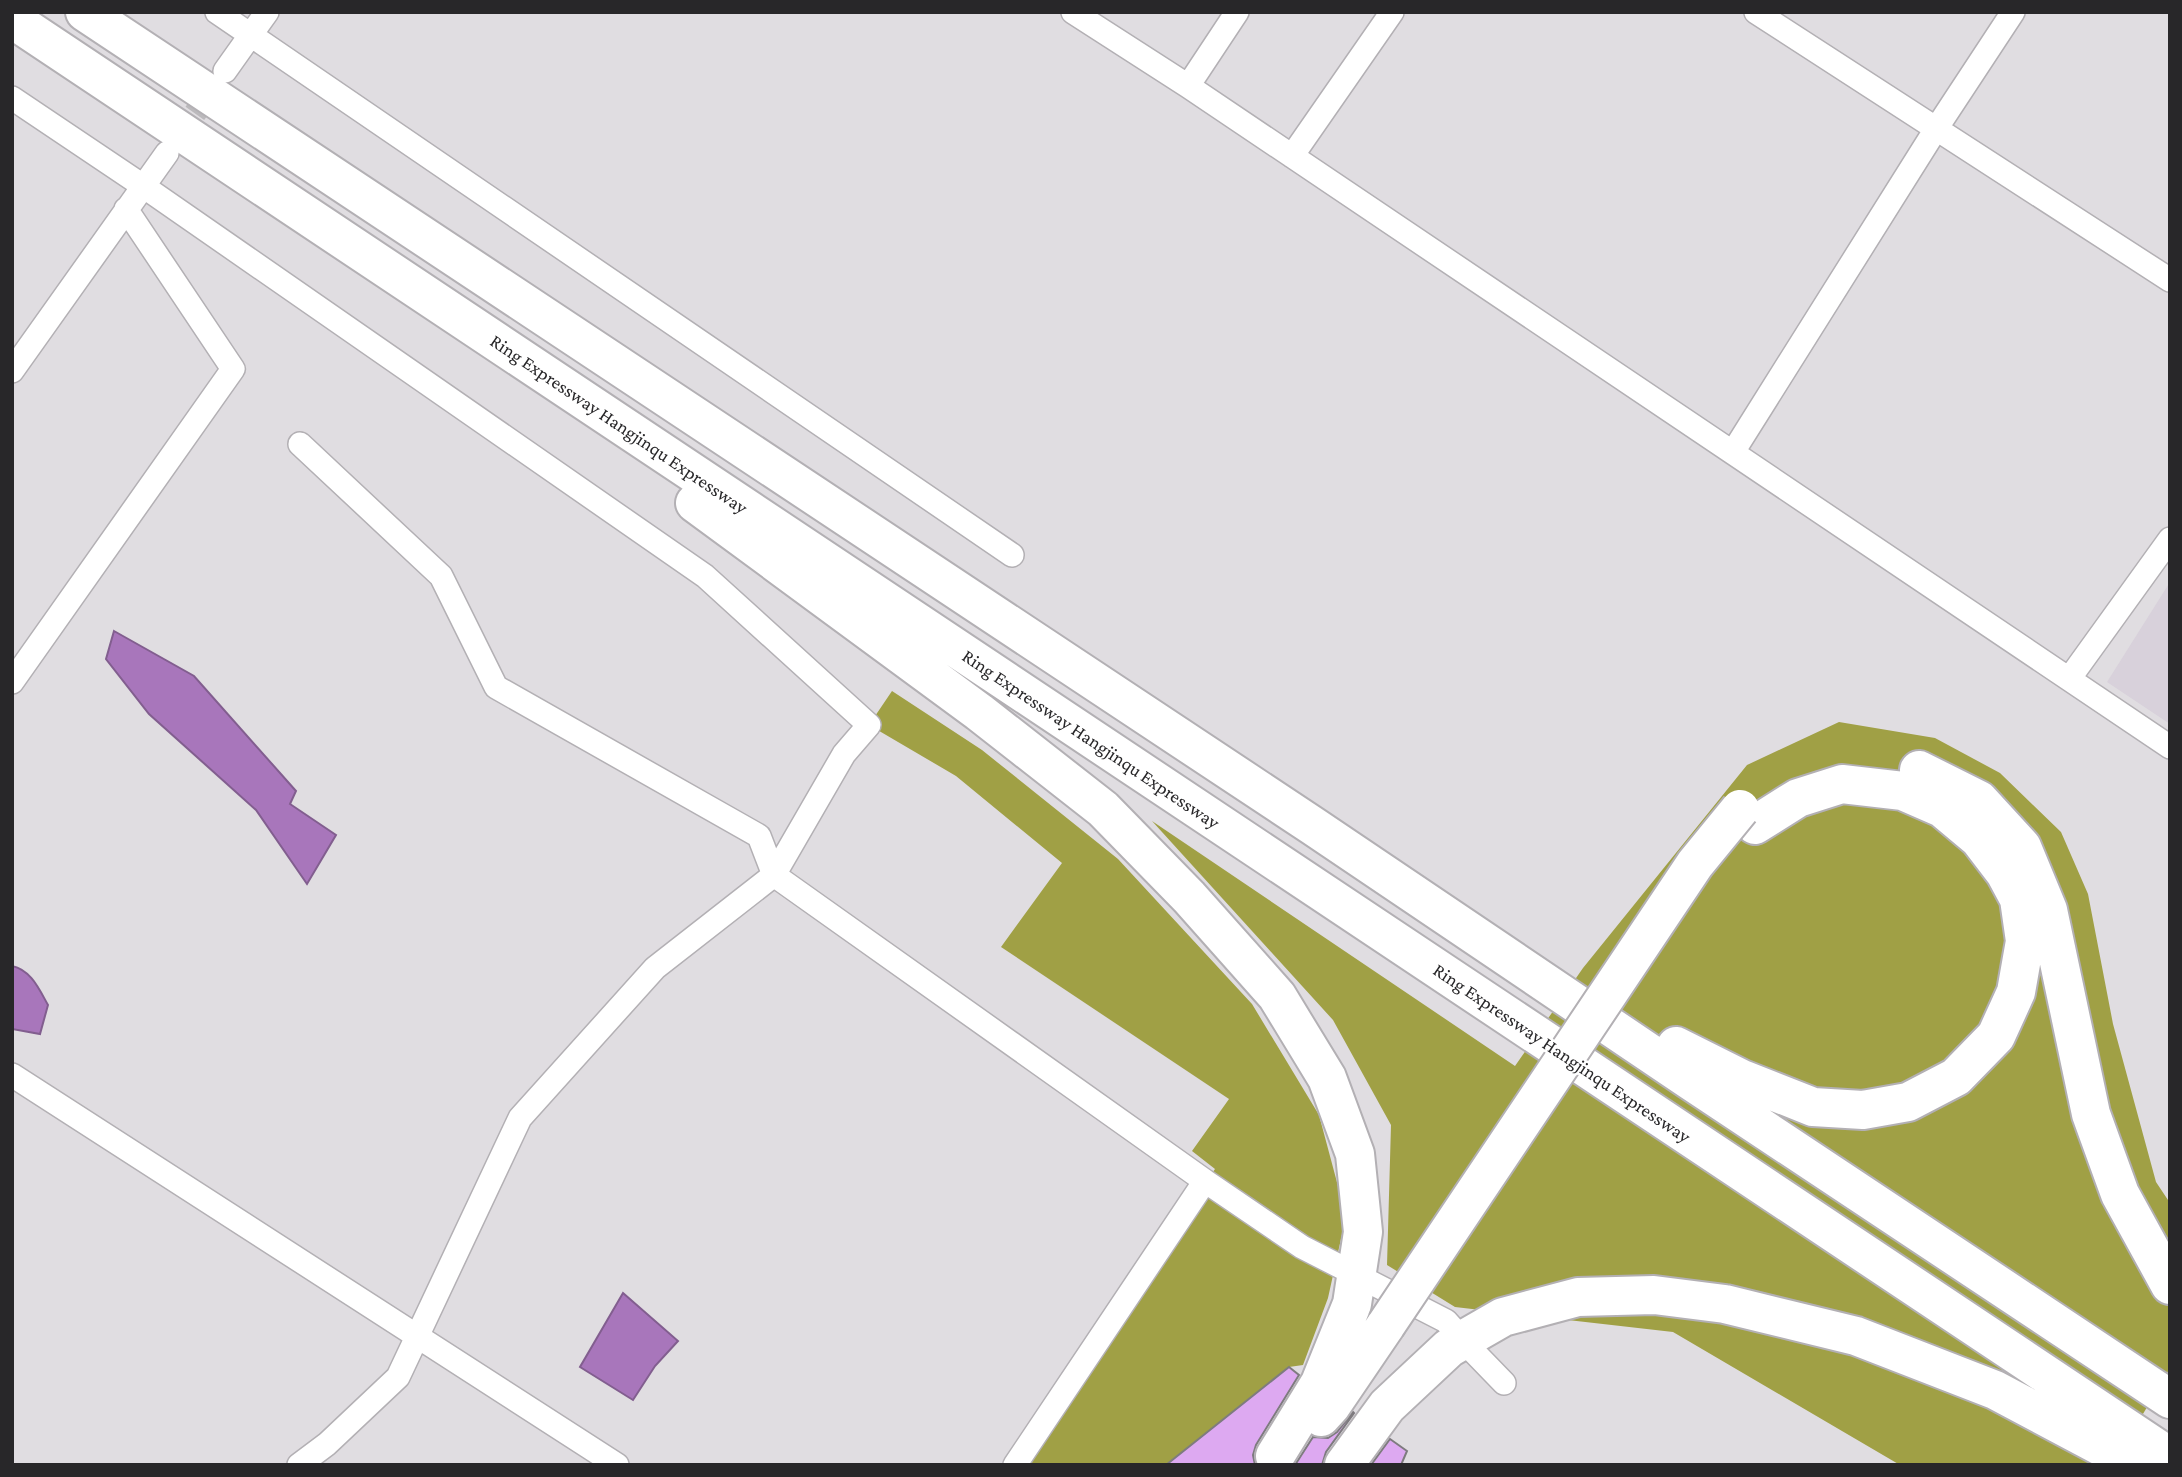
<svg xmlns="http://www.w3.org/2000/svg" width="2182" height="1477" viewBox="0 0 2182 1477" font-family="'Crimson Pro',serif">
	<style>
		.built { fill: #d8d1db }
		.forest { fill: #a0a045 }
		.water { fill: #a876bb; stroke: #825e8f; stroke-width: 2 }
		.building { fill: #dda9f1; stroke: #7e7b7f; stroke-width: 2 }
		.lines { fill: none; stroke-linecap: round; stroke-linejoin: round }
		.minor-tunnel { stroke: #bbb9bc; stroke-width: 23; stroke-dasharray: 23 11; stroke-linecap: butt }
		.minor-casing { stroke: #b3b0b4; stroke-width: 26 }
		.motorway-casing { stroke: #b3b0b4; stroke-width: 42 }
		.minor { stroke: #fff; stroke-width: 23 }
		.motorway { stroke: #fff; stroke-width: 38 }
		.motorway-bridge-casing { stroke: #b3b0b4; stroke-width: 42; stroke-linecap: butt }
		.motorway-bridge { stroke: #fff; stroke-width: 38 }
		.labels { text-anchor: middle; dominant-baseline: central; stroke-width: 5; stroke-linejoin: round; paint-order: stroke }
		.street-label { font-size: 19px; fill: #282729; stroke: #fff }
	</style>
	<rect width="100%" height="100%" fill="#e0dde1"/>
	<path class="built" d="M 2170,582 L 2170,724 L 2107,682 Z"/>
	<path class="forest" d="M 892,691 L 982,750 L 1118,859 L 1252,1004 L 1319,1115 L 1346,1216 L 1328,1298 L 1303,1365 L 1289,1367 L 1166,1465 L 1017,1465 L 1215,1169 L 1192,1151 L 1229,1099 L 1001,947 L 1062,863 L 956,776 L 869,725 Z
		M 1839,722 L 1935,738 L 2000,773 L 2061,832 L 2088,894 L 2113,1024 L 2156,1182 L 2170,1203 L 2170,1368 L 2113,1465 L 1900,1465 L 1673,1332 L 1455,1307 L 1387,1265 L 1391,1125 L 1333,1020 L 1152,821 L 1515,1066 L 1583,968 L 1747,765 Z"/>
	<path class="water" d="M 114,631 L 194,676 L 296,791 L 290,804 L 336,835 L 307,884 L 256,810 L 149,714 L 106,659 Z
		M 12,966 C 31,970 39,989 48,1005 L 40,1034 L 12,1029 Z
		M 623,1293 L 678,1341 L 655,1366 L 633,1400 L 580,1367 Z"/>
	<path class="building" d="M 1289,1367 L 1299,1375 L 1256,1445 L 1253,1455 L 1255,1465 L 1166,1465 Z
		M 1353,1412 L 1354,1413 L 1326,1452 L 1322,1465 L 1295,1465 L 1313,1437 L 1328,1438 L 1337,1432 Z
		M 1390,1439 L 1407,1451 L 1401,1465 L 1371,1465 Z"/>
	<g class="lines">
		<path class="minor-tunnel" d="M 175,141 L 216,84"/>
		<g class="minor-casing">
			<path id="minor" d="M 217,12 L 1012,555
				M 1073,12 L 1188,86 L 2170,747
				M 1756,12 L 2170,280
				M 225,71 L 267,12
				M 1188,86 L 1237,12
				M 12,98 L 143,186 L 705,576 L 869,725 L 844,754 L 774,875 L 655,968 L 520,1118 L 398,1377 L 327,1444 L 299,1465
				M 1292,156 L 1392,12
				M 12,371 L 167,153
				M 300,444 L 441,576 L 496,687 L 759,836 L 774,875 L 1205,1181
				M 1733,452 L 1936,129 L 2013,12
				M 2069,679 L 2170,539
				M 12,682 L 233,369 L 126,209
				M 12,1075 L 617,1465
				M 1368,1281 L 1446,1321 L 1454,1330
				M 1472,1350 L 1504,1383
				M 1015,1465 L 1205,1181 L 1302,1247 L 1345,1269"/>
		</g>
		<g class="motorway-casing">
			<path id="motorway" d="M 85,12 L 1313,826 L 1691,1081 L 2170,1399
				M 12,19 L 2170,1457
				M 695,503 L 979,712 L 1103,809 L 1189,897 L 1277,996 L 1327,1078 L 1355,1154 L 1363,1232 L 1352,1304 L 1320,1383 L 1275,1456
				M 1919,770 L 1979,800 L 2022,847 L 2048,910 L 2091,1114 L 2120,1194 L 2170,1285
				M 1676,1046 L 1742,1079 L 1813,1107 L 1863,1110 L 1908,1102 L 1956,1077 L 1996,1036 L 2016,992 L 2025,941 L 2019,899 L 2005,873 L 1979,839 L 1942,808 L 1903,791 L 1842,784 L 1798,798 L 1755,825
				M 1321,1417 L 1331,1406 L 1386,1325
				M 1344,1465 L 1387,1406 L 1449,1348 L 1503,1317 L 1578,1297 L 1654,1295 L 1725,1304 L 1856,1336 L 1995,1390 L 2136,1465"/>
		</g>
		<use href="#minor" class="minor"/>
		<use href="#motorway" class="motorway"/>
		<g class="motorway-bridge-casing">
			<path id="motorway-bridge" d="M 1386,1325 L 1695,864 L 1740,809"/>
		</g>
		<use href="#motorway-bridge" class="motorway-bridge"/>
	</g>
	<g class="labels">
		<g class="street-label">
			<text transform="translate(619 424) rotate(34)">Ring Expressway Hangjinqu Expressway</text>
			<text transform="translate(1091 739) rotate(34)">Ring Expressway Hangjinqu Expressway</text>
			<text transform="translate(1562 1053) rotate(34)">Ring Expressway Hangjinqu Expressway</text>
		</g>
	</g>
	<rect width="2182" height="1477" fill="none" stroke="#282729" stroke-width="28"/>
</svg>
